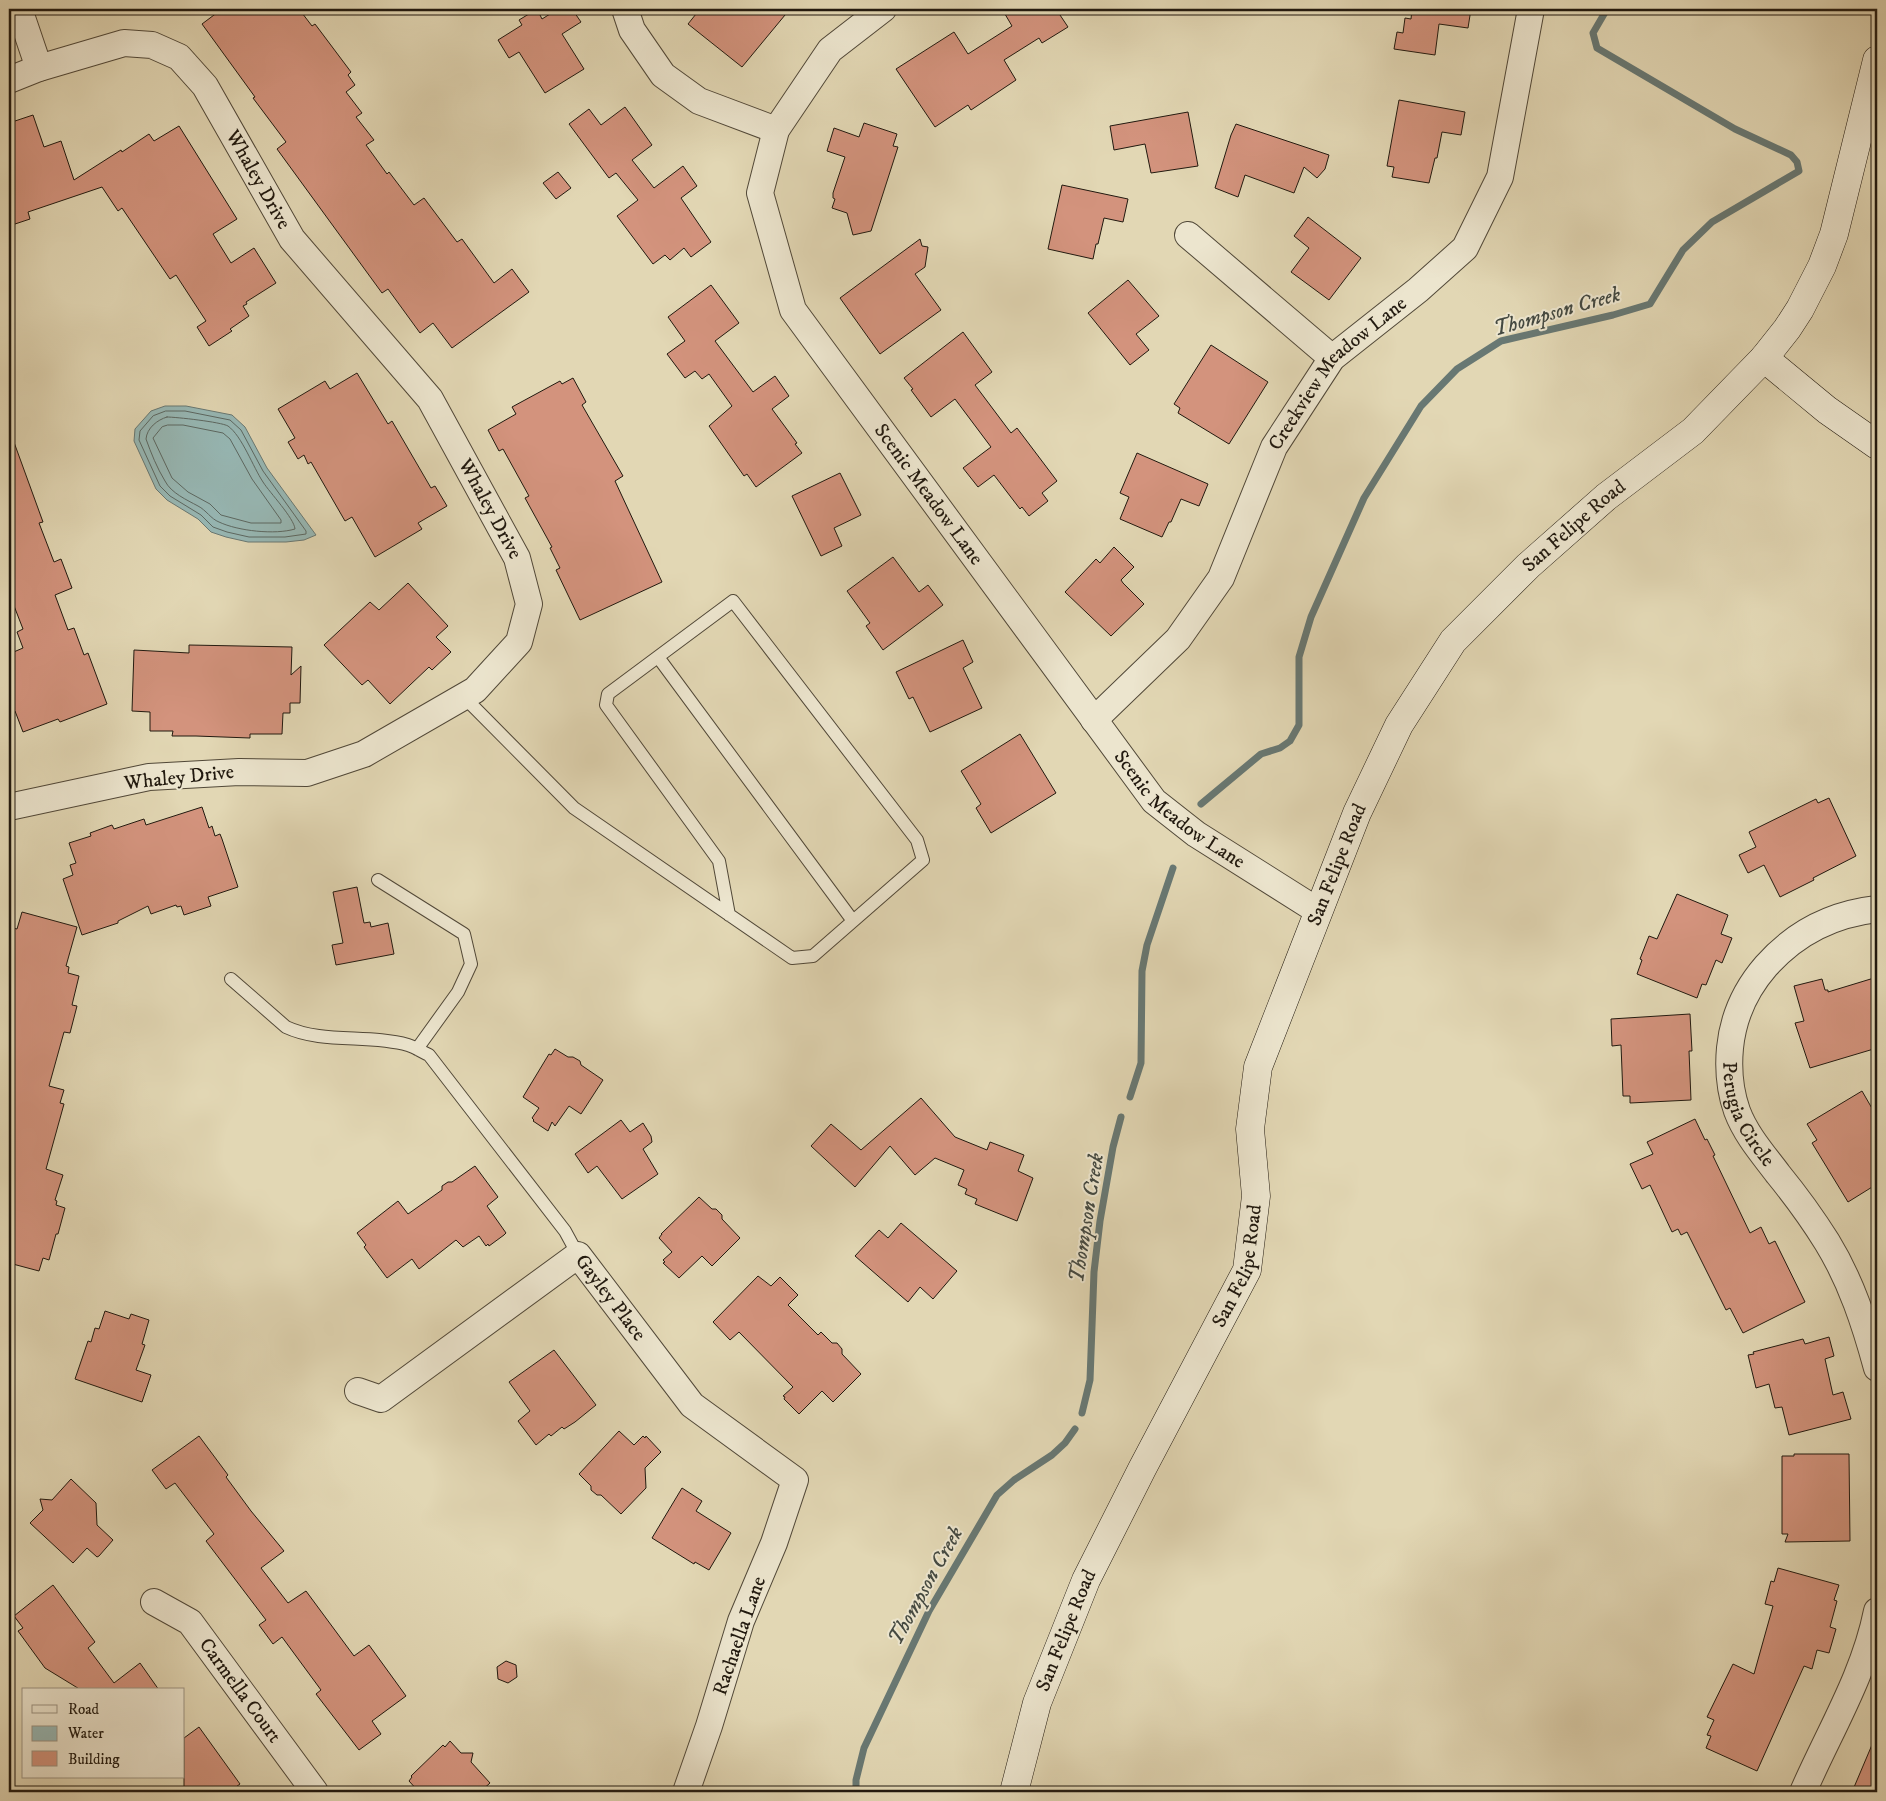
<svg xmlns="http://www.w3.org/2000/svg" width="1886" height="1801" viewBox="0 0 1886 1801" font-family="'IM FELL DW Pica',serif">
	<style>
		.water { fill: #97b8b5; stroke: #687873 }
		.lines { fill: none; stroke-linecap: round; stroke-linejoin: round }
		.shore { stroke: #5c6862; stroke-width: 1 }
		.stream { stroke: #687873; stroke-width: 7 }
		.building { fill: #d3937d; stroke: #21190f }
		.lane-casing { stroke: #514838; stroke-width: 14 }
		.street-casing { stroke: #514838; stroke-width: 28 }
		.secondary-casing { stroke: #21190f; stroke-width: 29 }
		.lane { stroke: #ece5ce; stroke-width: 12 }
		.street { stroke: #ece5ce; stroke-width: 26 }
		.secondary { stroke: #ece5ce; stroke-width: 28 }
		.labels { text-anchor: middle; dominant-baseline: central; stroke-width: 4; stroke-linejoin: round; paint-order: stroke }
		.street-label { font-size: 20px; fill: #21190f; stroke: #ece5ce }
		.water-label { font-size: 21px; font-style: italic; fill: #444941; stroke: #ece5ce }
	</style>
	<rect width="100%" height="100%" fill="#e2d7b4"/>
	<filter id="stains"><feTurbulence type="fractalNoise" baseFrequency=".004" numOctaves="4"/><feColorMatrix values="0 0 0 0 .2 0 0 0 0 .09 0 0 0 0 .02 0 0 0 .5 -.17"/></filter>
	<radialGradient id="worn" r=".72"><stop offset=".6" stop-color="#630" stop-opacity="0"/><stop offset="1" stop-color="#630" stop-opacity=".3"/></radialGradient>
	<path class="water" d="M 165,406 L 186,406 L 232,415 L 245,427 L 267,468 L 316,535 L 304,540 L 286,542 L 248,542 L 226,537 L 211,532 L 198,519 L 167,500 L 156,489 L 134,441 L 135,429 L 151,411 Z"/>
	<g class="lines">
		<path class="shore" d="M 166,411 L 185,411 L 230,420 L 241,430 L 263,471 L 306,531 L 306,534 L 285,537 L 249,537 L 227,532 L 213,527 L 201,515 L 170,496 L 160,486 L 139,440 L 140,431 L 153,416 Z
			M 167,417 C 176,417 221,422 228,426 C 242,436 253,467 263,482 C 270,493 294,518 295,529 C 275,535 238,531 219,522 C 211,519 206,510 198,506 C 187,500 171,493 165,481 C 157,468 151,453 146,439 C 147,428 157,420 167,417 Z
			M 168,425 L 183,425 L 223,433 L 230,439 L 252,479 L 281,520 L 281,523 L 251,523 L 221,515 L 210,504 L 188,492 L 172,478 L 153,438 L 162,427 Z"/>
		<path class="stream" d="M 1201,804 L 1261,754 L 1280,748 L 1290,741 L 1299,725 L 1299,657 L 1311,617 L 1364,498 L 1421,406 L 1457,369 L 1501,341 L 1613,315 L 1650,304 L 1683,250 L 1712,222 L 1799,171 L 1797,162 L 1791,155 L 1735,129 L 1597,48 L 1593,33 L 1607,9
			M 1130,1097 L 1141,1063 L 1142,971 L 1147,945 L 1173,868
			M 1082,1413 L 1090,1380 L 1094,1272 L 1100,1221 L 1113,1147 L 1121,1117
			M 856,1792 L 856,1780 L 864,1748 L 929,1611 L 997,1495 L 1014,1480 L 1052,1455 L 1065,1443 L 1075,1429"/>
	</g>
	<path class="building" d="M 222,9 L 299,9 L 312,26 L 315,24 L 351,72 L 348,75 L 355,85 L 346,92 L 362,113 L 356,117 L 374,140 L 366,145 L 387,174 L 389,172 L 414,205 L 424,198 L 457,242 L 462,239 L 494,283 L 512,269 L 529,292 L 452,348 L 433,323 L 420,333 L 388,289 L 382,293 L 277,149 L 286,142 L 253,98 L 255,97 L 202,24 Z
		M 537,9 L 542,19 L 558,9 L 572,9 L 581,22 L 562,34 L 584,69 L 545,93 L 519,52 L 509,58 L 498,40 L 522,25 L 519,20 Z
		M 700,9 L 790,9 L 742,67 L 688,24 Z
		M 1002,9 L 1056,9 L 1068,27 L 1042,43 L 1039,38 L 1004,60 L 1016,80 L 971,110 L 968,105 L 935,127 L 896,69 L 954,32 L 968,54 L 1012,26 Z
		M 1412,9 L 1471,9 L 1468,28 L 1439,24 L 1435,55 L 1394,49 L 1397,32 L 1403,33 L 1405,18 L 1411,19 Z
		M 1399,100 L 1465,112 L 1461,135 L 1442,132 L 1437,158 L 1435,158 L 1429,183 L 1392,177 L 1394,167 L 1387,166 Z
		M 625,107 L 652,145 L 632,160 L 654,188 L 683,166 L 697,186 L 681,198 L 711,242 L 691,257 L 684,248 L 670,260 L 665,255 L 653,264 L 617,216 L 638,200 L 616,173 L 609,178 L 569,124 L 589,109 L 601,125 Z
		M 1188,112 L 1198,166 L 1151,173 L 1145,144 L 1114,150 L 1110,126 Z
		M 33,115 L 44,147 L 61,141 L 74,180 L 121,150 L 122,152 L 149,134 L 154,141 L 179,126 L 237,219 L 213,234 L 231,263 L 254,248 L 276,283 L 246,302 L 247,304 L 243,306 L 249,316 L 230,329 L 232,331 L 209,346 L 197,327 L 206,321 L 176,275 L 170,279 L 122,208 L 118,211 L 102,187 L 28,212 L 30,219 L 9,226 L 9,123 Z
		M 864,123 L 897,134 L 893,146 L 898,147 L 871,231 L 853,235 L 847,213 L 832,208 L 835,199 L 833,198 L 833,193 L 845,157 L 827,151 L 834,128 L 859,137 Z
		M 1236,124 L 1329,155 L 1325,169 L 1317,178 L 1304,167 L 1294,193 L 1245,175 L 1238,197 L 1215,188 L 1231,135 Z
		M 558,172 L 571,188 L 556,199 L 543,183 Z
		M 1062,185 L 1128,199 L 1123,222 L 1104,218 L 1098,244 L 1096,244 L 1093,259 L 1048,249 Z
		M 1308,217 L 1361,258 L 1329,300 L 1291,272 L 1309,248 L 1294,236 Z
		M 920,239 L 922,246 L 928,247 L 925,267 L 915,274 L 941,310 L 880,354 L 840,298 Z
		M 1128,280 L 1159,316 L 1136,334 L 1149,350 L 1130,365 L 1088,313 Z
		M 711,285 L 739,323 L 715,341 L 753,392 L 775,376 L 789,396 L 772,409 L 797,443 L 795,444 L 802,453 L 756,487 L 747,474 L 744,476 L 709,426 L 732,406 L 709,374 L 702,379 L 695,371 L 685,378 L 667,354 L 685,341 L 668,317 Z
		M 963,332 L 992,372 L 975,385 L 1011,433 L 1017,428 L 1057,481 L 1042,493 L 1048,501 L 1029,516 L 1022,507 L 1020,509 L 994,475 L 978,487 L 963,468 L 991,447 L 955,399 L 931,417 L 911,390 L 913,389 L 904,378 Z
		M 1211,345 L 1268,382 L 1229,444 L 1178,413 L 1180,408 L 1174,404 Z
		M 357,373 L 388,424 L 392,421 L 431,488 L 435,486 L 447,506 L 418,523 L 422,529 L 375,557 L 352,517 L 345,521 L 311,462 L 308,464 L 304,455 L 298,459 L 288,442 L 295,438 L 278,409 L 325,381 L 330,389 Z
		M 573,378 L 586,402 L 582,405 L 623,476 L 615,481 L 662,582 L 580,620 L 556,570 L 560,568 L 550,548 L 552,547 L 525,498 L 529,496 L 503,449 L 499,451 L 488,430 L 516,414 L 512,407 L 560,381 L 562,384 Z
		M 11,434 L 43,522 L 39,523 L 54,562 L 61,559 L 72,588 L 55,595 L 68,630 L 74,628 L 84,655 L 88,653 L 107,704 L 60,722 L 58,719 L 23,732 L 15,711 L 9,714 L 9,654 L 23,648 L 17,632 L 23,629 L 9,593 L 9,435 Z
		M 1137,453 L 1208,484 L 1199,506 L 1181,499 L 1171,522 L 1169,522 L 1162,537 L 1120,519 L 1129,497 L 1120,493 Z
		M 840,473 L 861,515 L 834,528 L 842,546 L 821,556 L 792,496 Z
		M 1114,547 L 1134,567 L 1121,580 L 1123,583 L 1144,604 L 1111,636 L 1065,592 L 1096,559 L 1100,563 Z
		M 893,557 L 919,592 L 928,585 L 943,605 L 883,650 L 866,626 L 870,623 L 847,591 Z
		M 408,583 L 448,626 L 436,637 L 451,652 L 432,670 L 429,667 L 390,704 L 368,680 L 362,685 L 324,645 L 370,602 L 379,610 Z
		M 963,640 L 973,662 L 963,668 L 982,708 L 930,732 L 913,697 L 909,699 L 896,672 Z
		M 189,645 L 292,647 L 291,675 L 301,666 L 300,703 L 290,703 L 290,713 L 283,713 L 282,734 L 250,734 L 250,738 L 196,736 L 172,736 L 173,731 L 150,731 L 150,712 L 132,711 L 134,650 L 189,653 Z
		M 1020,734 L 1056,793 L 991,833 L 976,808 L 981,804 L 961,771 Z
		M 1829,798 L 1856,856 L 1813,878 L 1814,880 L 1780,897 L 1764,865 L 1748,873 L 1739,855 L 1756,847 L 1749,832 L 1816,799 L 1818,803 Z
		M 202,807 L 209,828 L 212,826 L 215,836 L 220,834 L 222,839 L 238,887 L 208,897 L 211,906 L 184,915 L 181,906 L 177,907 L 176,905 L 151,914 L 148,906 L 118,921 L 118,923 L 82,935 L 63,879 L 73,875 L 70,865 L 76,863 L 69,843 L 91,836 L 90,833 L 112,825 L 114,829 L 144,819 L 146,825 Z
		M 357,887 L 364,923 L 370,922 L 371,927 L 388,923 L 394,954 L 336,965 L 332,945 L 343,943 L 333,892 Z
		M 1677,894 L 1728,915 L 1721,934 L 1732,938 L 1722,963 L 1716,960 L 1706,985 L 1702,984 L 1697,998 L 1637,974 L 1642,960 L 1640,959 L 1649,936 L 1657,939 Z
		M 22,912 L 77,927 L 66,966 L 69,967 L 68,973 L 79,976 L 72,1005 L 77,1006 L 70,1033 L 64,1032 L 49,1086 L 64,1090 L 60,1103 L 64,1104 L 46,1169 L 63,1175 L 55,1200 L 57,1201 L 56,1205 L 65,1208 L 58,1234 L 56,1234 L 49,1260 L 43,1258 L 39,1271 L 9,1263 L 9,927 L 17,929 Z
		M 1874,978 L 1877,991 L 1877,1048 L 1810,1068 L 1795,1023 L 1804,1021 L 1794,986 L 1822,979 L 1825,990 L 1828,990 L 1828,992 Z
		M 1690,1014 L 1692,1051 L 1689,1051 L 1691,1100 L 1630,1103 L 1630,1096 L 1623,1096 L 1621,1045 L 1612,1046 L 1611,1019 Z
		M 555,1049 L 568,1057 L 573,1057 L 580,1061 L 581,1065 L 603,1080 L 581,1114 L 569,1106 L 555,1126 L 552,1122 L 548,1131 L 533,1121 L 534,1120 L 532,1118 L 539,1108 L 523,1097 L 549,1054 L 551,1055 Z
		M 1862,1091 L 1877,1117 L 1877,1184 L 1848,1202 L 1812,1143 L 1817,1140 L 1807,1124 Z
		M 921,1098 L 955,1137 L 987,1150 L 990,1142 L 1024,1155 L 1018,1171 L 1033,1178 L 1017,1221 L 975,1204 L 977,1199 L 965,1194 L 967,1189 L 958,1185 L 964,1170 L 935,1158 L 915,1175 L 890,1146 L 855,1187 L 811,1146 L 831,1124 L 861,1150 Z
		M 1695,1119 L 1705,1140 L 1707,1139 L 1715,1155 L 1713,1156 L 1750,1233 L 1761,1227 L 1769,1244 L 1775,1241 L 1805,1302 L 1743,1333 L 1730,1308 L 1726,1310 L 1687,1232 L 1681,1235 L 1678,1229 L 1672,1232 L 1650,1185 L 1642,1189 L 1630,1164 L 1653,1154 L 1647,1142 Z
		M 621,1120 L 630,1132 L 643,1123 L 651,1136 L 652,1142 L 643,1149 L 658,1174 L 622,1199 L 597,1166 L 588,1173 L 575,1154 Z
		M 475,1166 L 498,1197 L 487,1206 L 506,1233 L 504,1235 L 489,1246 L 488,1244 L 486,1246 L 479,1236 L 463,1247 L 456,1240 L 419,1269 L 412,1259 L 387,1278 L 364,1247 L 366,1245 L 357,1233 L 398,1201 L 408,1214 L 442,1190 L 442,1186 L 448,1182 L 452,1182 Z
		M 699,1197 L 712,1209 L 716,1209 L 722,1215 L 722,1219 L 740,1238 L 712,1266 L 702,1256 L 679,1278 L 663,1263 L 665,1262 L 663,1260 L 672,1252 L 659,1238 L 662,1234 L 661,1234 Z
		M 901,1223 L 957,1271 L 933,1299 L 920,1287 L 908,1302 L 855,1256 L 879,1230 L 888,1238 Z
		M 758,1276 L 771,1286 L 780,1277 L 798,1295 L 788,1305 L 818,1335 L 821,1332 L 832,1343 L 837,1343 L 842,1349 L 842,1354 L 861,1374 L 833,1402 L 822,1391 L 799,1414 L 784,1399 L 785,1397 L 783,1396 L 793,1387 L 739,1332 L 730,1340 L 713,1322 Z
		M 105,1311 L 129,1319 L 131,1314 L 149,1320 L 142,1344 L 145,1345 L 136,1370 L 151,1375 L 142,1402 L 75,1379 L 88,1341 L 91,1342 L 95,1328 L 99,1329 Z
		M 1829,1337 L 1834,1356 L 1825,1359 L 1833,1395 L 1843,1392 L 1851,1419 L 1789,1435 L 1782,1407 L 1775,1408 L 1769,1384 L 1756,1388 L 1748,1355 L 1754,1354 L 1753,1352 L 1803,1339 L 1805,1344 Z
		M 554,1350 L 596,1405 L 575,1422 L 564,1429 L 562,1427 L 551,1436 L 549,1434 L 536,1445 L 518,1421 L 530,1411 L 509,1382 Z
		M 619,1431 L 634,1445 L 643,1436 L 645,1438 L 646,1436 L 661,1452 L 645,1468 L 646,1488 L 621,1514 L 601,1495 L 597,1495 L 591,1490 L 591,1486 L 579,1474 Z
		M 199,1436 L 228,1475 L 226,1477 L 251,1511 L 284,1551 L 261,1568 L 288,1603 L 306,1591 L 354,1656 L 369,1645 L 406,1696 L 372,1721 L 381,1734 L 359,1750 L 316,1694 L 321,1690 L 282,1637 L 273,1644 L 259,1625 L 266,1620 L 206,1541 L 214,1534 L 175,1483 L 166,1489 L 152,1470 Z
		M 1794,1454 L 1849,1454 L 1850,1541 L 1785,1542 L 1788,1534 L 1782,1534 L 1782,1456 L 1794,1456 Z
		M 71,1479 L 96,1503 L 97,1525 L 113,1540 L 99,1556 L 97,1557 L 87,1548 L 73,1563 L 30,1523 L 43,1510 L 40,1499 L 52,1500 Z
		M 682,1488 L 702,1501 L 696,1511 L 731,1533 L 709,1570 L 695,1562 L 694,1564 L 652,1538 Z
		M 1778,1568 L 1839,1585 L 1834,1600 L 1837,1601 L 1830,1627 L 1836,1629 L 1829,1653 L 1817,1650 L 1812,1669 L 1804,1666 L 1757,1771 L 1706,1748 L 1711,1736 L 1707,1735 L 1714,1720 L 1707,1717 L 1733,1664 L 1754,1674 L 1773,1606 L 1765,1604 L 1771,1581 L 1774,1582 Z
		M 53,1585 L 95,1642 L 88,1648 L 114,1683 L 140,1663 L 159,1690 L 81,1690 L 45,1668 L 18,1631 L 23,1628 L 14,1616 Z
		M 506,1661 L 516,1665 L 517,1677 L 508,1683 L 498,1679 L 497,1667 Z
		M 199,1727 L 240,1784 L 229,1792 L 184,1792 L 184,1738 Z
		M 1877,1733 L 1877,1792 L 1852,1792 Z
		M 450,1741 L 461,1753 L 473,1753 L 471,1762 L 490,1783 L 480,1792 L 419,1792 L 409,1781 L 412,1777 L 411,1776 L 443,1745 L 445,1747 Z"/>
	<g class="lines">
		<g class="lane-casing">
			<path id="lane" d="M 658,657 L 853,921
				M 463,696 L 574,808 L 792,958 L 813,956 L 923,860 L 917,840 L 733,601 L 608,694 L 606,705 L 719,861 L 729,915
				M 378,880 L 464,934 L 471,964 L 458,992 L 417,1049
				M 231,979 L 286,1027 C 322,1044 369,1034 408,1045 C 415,1047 422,1052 429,1055 L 565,1231 L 578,1255"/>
		</g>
		<g class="street-casing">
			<g id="street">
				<path d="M 19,9 L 39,68"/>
				<path d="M 625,9 L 632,30 L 663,75 L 699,101 L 776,130"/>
				<path id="s1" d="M 883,9 L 830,50 L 776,130 L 760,193 L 793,310 L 1154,801 L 1196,834 L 1318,911"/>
				<path id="s2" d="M 9,80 L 39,68 L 124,43 L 152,45 L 179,57 L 205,86 L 292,239 L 430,399 L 517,558 L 529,604 L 519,642 L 475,690 L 364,754 L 307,773 L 239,772 L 149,777 L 9,807"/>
				<path d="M 1188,235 L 1332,358"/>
				<path id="s3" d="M 1094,720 L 1178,639 L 1221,578 L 1274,447 L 1332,358 L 1418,290 L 1465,248 L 1500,177 L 1531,9"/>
				<path id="s4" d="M 1877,909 C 1833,914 1796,932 1766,966 C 1746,989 1733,1017 1730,1048 C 1728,1069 1730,1091 1737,1111 C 1746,1135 1763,1154 1778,1174 C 1796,1196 1812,1218 1827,1242 C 1851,1281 1865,1324 1877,1368"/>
				<path id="s5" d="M 358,1391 L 381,1399 L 578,1255 L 692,1405 L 795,1480 L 774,1543 L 741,1621 L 709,1726 L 686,1792"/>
				<path id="s6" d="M 154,1602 L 190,1622 L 315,1792"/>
				<path d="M 1803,1792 C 1829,1732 1864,1676 1877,1611"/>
			</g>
		</g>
		<g class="secondary-casing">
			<g id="secondary">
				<path d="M 1764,358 L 1827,410 L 1877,445"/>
				<path id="s7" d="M 1014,1792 L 1037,1703 L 1086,1580 L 1142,1469 L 1247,1270 L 1256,1196 L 1250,1129 L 1258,1067 L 1357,813 L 1399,725 L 1453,641 L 1528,566 L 1606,497 L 1693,431 L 1764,358 L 1787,329 L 1800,309 L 1822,266 L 1834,234 L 1877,60"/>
			</g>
		</g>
		<use href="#lane" class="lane"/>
		<use href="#street" class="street"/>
		<use href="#secondary" class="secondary"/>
	</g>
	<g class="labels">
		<g class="street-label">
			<text stroke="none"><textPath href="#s2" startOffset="325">Whaley Drive</textPath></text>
			<text stroke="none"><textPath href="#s3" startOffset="431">Creekview Meadow Lane</textPath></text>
			<text stroke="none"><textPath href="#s1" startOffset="579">Scenic Meadow Lane</textPath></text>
			<text stroke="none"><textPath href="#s2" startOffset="730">Whaley Drive</textPath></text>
			<text stroke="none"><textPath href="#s7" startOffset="1415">San Felipe Road</textPath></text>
			<text transform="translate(179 778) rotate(-6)">Whaley Drive</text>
			<text stroke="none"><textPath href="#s1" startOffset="984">Scenic Meadow Lane</textPath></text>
			<text stroke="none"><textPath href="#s7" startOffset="995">San Felipe Road</textPath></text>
			<text stroke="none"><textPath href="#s4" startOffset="289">Perugia Circle</textPath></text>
			<text stroke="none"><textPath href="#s7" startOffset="575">San Felipe Road</textPath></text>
			<text stroke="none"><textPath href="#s5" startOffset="322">Gayley Place</textPath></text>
			<text stroke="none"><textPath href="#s7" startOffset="170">San Felipe Road</textPath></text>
			<text transform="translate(740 1636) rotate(-71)">Rachaella Lane</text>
			<text stroke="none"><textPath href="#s6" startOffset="126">Carmella Court</textPath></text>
		</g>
		<g class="water-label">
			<text transform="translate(1557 312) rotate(-16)">Thompson Creek</text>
			<text transform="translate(1087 1218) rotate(-81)">Thompson Creek</text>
			<text transform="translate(926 1586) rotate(-61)">Thompson Creek</text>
		</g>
	</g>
	<rect width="1886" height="1801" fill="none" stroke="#e2d7b4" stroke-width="30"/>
	<rect x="10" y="10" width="1866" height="1781" fill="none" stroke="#21190f" stroke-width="2.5"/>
	<rect x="15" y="15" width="1856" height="1771" fill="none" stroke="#21190f"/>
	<rect x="22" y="1688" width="162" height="90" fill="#ece5ce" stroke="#9b9382"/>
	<rect x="32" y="1705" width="25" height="8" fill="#ece5ce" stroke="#9b9382"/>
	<text x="68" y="1714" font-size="15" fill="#21190f">Road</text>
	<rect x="32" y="1726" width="25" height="15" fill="#97b8b5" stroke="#9b9382"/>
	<text x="68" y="1738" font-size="15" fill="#21190f">Water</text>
	<rect x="32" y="1751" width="25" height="15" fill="#d3937d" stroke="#9b9382"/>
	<text x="68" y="1764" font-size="15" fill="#21190f">Building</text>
	<rect width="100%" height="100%" filter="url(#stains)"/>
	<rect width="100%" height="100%" fill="url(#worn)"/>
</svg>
